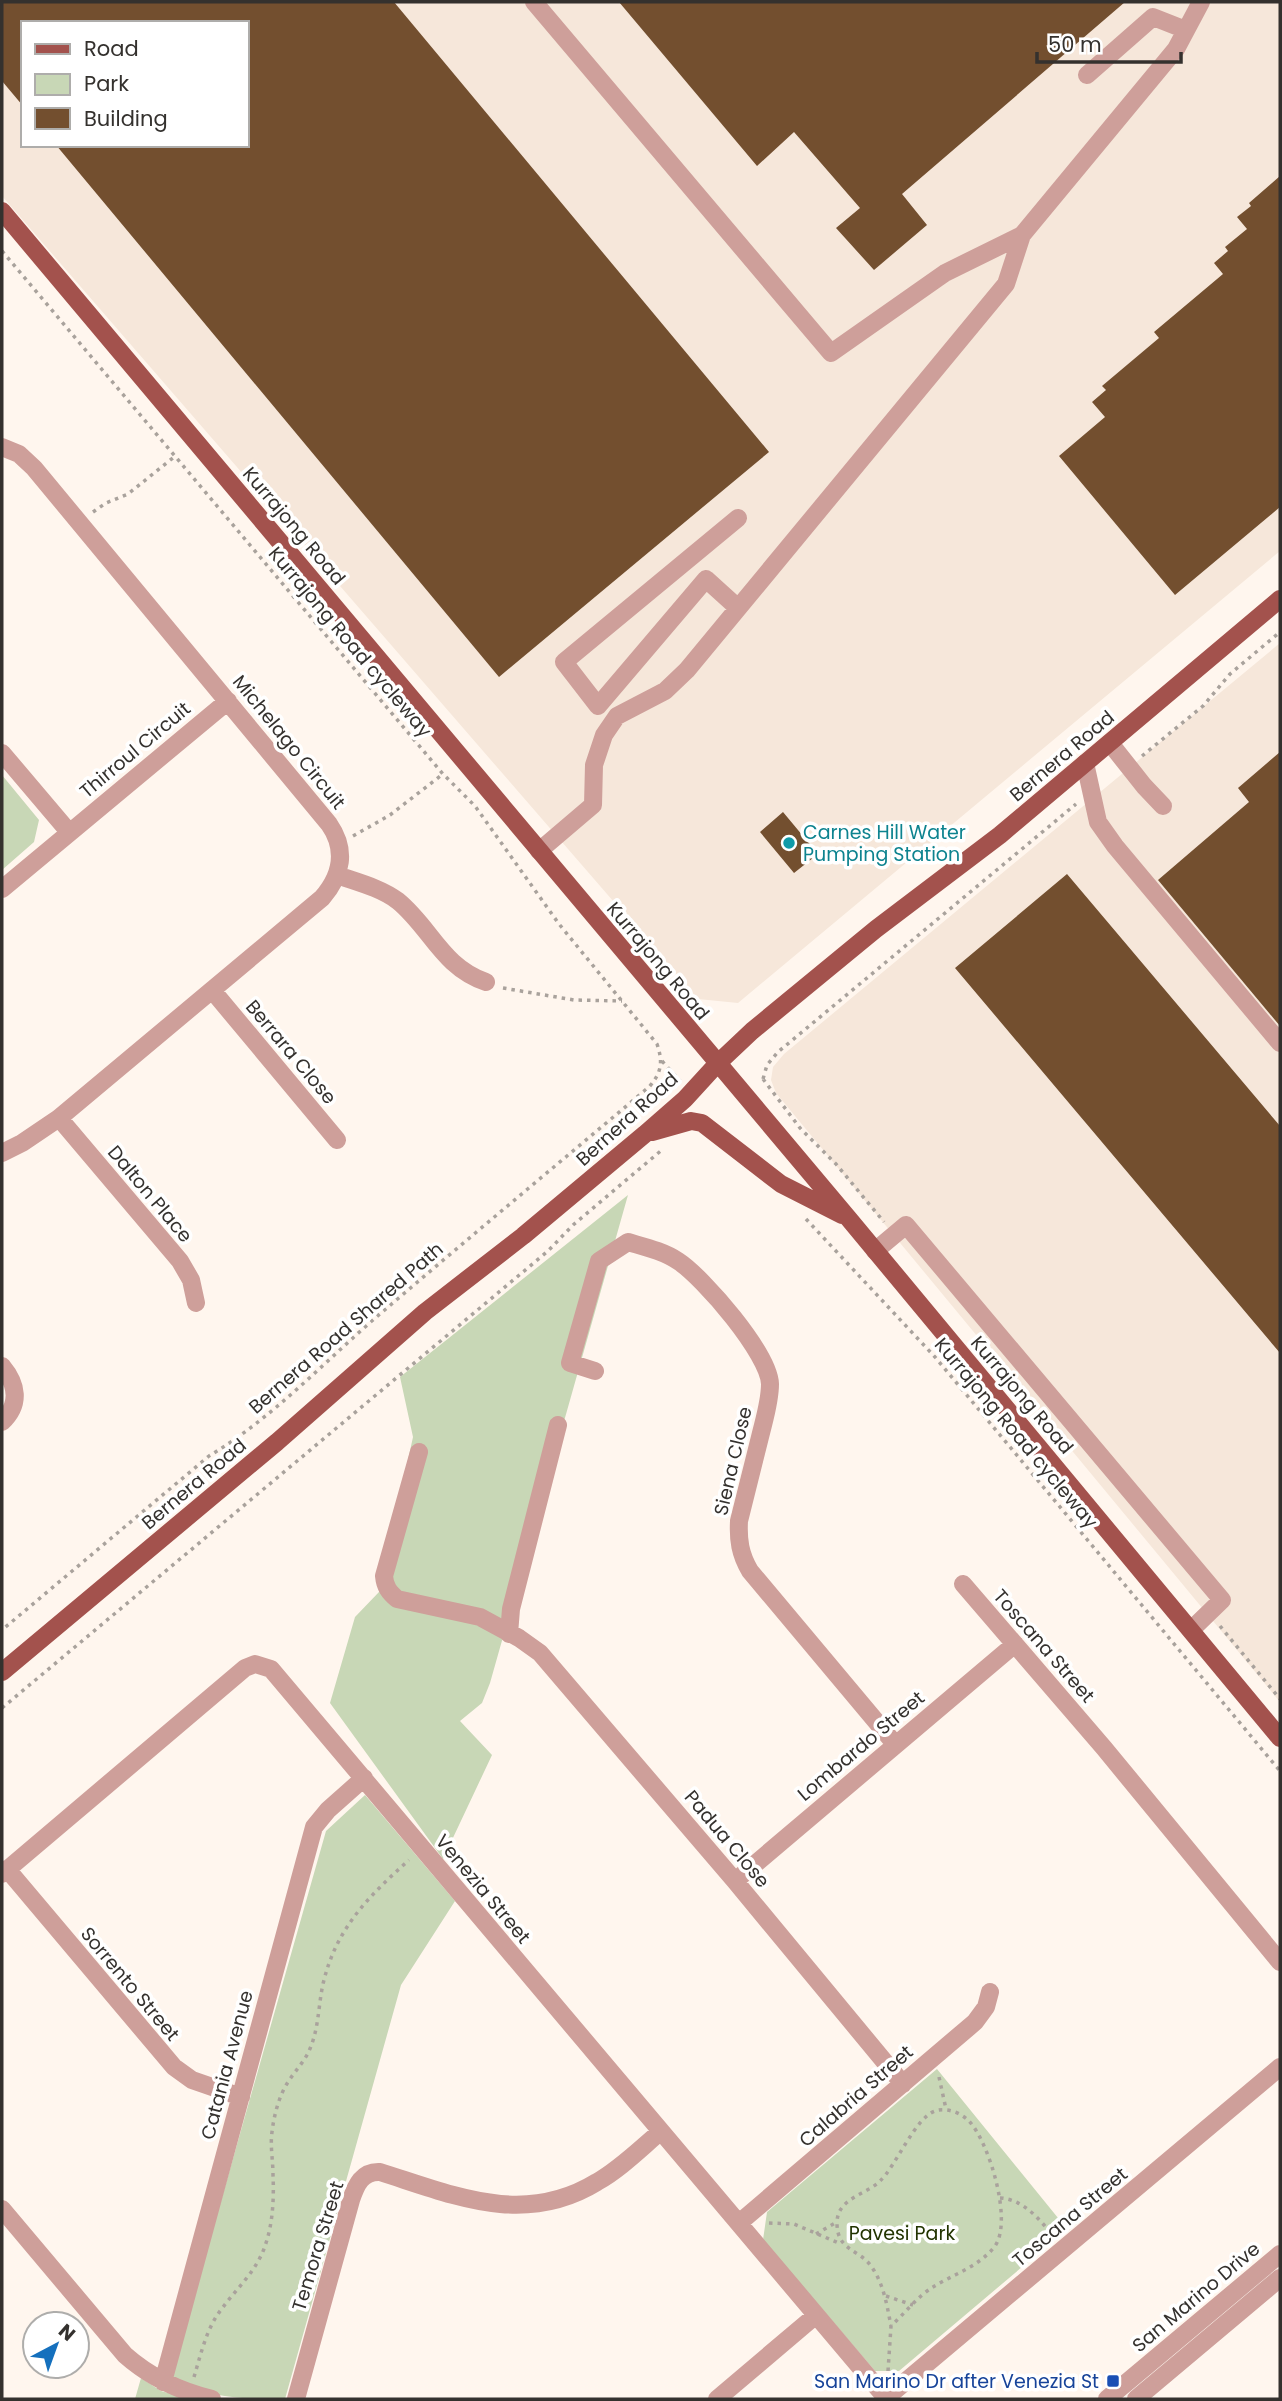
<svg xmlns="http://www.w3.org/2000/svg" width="1282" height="2401" viewBox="0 0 1282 2401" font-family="Poppins,sans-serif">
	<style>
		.built { fill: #f6e7da; fill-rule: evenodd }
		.green { fill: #c8d7b6 }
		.building { fill: #734f2f }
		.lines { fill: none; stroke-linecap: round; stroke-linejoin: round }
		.path { stroke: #a9a29c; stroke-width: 3.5; stroke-dasharray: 3.5 5; stroke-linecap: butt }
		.minor { stroke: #ce9f9a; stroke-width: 18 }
		.major { stroke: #a3524d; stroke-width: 18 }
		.culture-dot { fill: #0f9aa8; stroke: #fff; stroke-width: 2.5 }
		.transit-dot { fill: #1a4fb4; stroke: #fff; stroke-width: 2.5 }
		.labels { text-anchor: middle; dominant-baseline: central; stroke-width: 7; stroke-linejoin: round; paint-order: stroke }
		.street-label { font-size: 19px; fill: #34312e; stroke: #fff }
		.culture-label { font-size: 19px; fill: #0d838f; stroke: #fff; text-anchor: start }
		.park-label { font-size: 19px; fill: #223400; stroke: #fff }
		.transit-label { font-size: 19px; fill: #164399; stroke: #fff; text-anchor: end }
	</style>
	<rect width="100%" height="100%" fill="#fff6ee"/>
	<path class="built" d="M 2,2 L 1280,2 L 1280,551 L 738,1003 L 698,999 L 2,196 ZM 23,23 L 247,23 L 247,145 L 23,145 Z
		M 1280,643 L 1280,1702 L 776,1093 L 771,1080 L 773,1067 L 784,1054 Z"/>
	<path class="green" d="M 2,775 L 39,820 L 34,842 L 2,870 Z
		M 628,1195 L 490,1683 L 482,1703 L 460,1721 L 492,1755 L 443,1859 L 330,1703 L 355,1617 L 379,1592 L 413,1437 L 400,1377 Z
		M 365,1795 L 455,1901 L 401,1985 L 285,2399 C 245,2399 207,2399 171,2377 L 326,1831 Z
		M 937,2069 L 1067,2229 L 899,2371 L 875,2371 L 763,2240 L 767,2212 Z
		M 141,2378 L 161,2391 L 190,2399 L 135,2399 Z"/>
	<path class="building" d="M 2,2 L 394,2 L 769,452 L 499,677 L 56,145 L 247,145 L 247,23 L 23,23 L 23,106 L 2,81 Z
		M 619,2 L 1125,2 L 902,194 L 927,225 L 874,270 L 836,228 L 860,208 L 794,132 L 757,166 Z
		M 1280,176 L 1280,507 L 1175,595 L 1059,456 L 1105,417 L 1092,402 L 1106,390 L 1102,386 L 1159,338 L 1154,332 L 1223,274 L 1214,263 L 1228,251 L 1225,247 L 1247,229 L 1237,217 L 1251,206 L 1249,203 Z
		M 1280,752 L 1280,1026 L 1158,880 L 1249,802 L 1238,788 Z
		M 783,812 L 818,854 L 794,873 L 760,832 Z
		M 1067,874 L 1280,1126 L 1280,1353 L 955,968 Z"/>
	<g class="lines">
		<path class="path" d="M 2,251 L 443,774 L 475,806 L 559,924 L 657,1044 C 663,1062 662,1072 649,1087 C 560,1162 470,1237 381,1313 C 324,1362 274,1417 209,1456 L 2,1630
			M 93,512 L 106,503 L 128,494 L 174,457
			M 1142,756 L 1203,706 L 1230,674 L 1280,632
			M 353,836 L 390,815 L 443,774
			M 503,988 L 574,1000 L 622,1001
			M 662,1061 L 680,1081
			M 763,1079 L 800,1128 L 836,1164 L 884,1222
			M 763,1079 L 767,1065 L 778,1052 L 1076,804
			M 806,1219 L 935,1357 L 1280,1771
			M 1220,1626 L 1280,1699
			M 2,1708 L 548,1251 L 573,1225 L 663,1149
			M 939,2077 L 946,2109
			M 1000,2198 C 1022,2199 1039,2218 1052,2235
			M 769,2223 L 794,2224 L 841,2244
			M 816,2234 L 837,2222
			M 886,2296 L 913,2305
			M 888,2371 L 891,2326 C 904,2314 918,2296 933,2287 C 954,2274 980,2266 995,2246 C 1013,2221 989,2142 969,2121 C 961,2113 947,2107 935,2111 C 915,2118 896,2166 880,2181 C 866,2195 837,2198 837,2223 C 837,2251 859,2249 871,2266 C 884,2284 887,2306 891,2326
			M 194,2377 C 200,2357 205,2335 216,2317 C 232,2292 257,2273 266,2243 C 273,2222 274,2197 273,2175 C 273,2160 270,2146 272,2132 C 274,2115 279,2096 288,2082 C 295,2071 304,2062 309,2051 C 319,2029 318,2007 323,1984 C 336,1928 369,1896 409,1860"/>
		<path class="minor" d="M 534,2 L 831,353 L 945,273 L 1022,235 L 1176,49 L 1201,2
			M 1087,75 L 1153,17 L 1186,30
			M 2,447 L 19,454 L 34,468 L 329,824 C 347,850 342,875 322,898 L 59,1118 L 22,1143 L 2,1153
			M 738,518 L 564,662 L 598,706 L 706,579 L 738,608
			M 1110,743 L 1144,786 L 1163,806
			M 2,753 L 69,832
			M 1085,763 L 1098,822 L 1115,846 L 1280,1043
			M 539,851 L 593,805 L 594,765 L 604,735 L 617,716 L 665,691 L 687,670 L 1006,284 L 1022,235
			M 337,875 C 357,882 381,888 398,901 C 431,928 442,967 486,982
			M 2,889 L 228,701
			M 212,990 L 337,1140
			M 59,1118 L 180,1261 L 191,1280 L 196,1303
			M 875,1251 L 906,1225 L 1222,1600 L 1191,1630
			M 2,1366 C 17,1384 21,1404 2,1422
			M 595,1371 L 570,1363 L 599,1261 L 628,1242 C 645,1247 663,1251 678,1261 C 704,1278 769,1354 770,1384 C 770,1402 764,1420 760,1437 C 753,1465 746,1493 739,1521 C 738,1540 740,1554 750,1571 L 895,1744
			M 419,1452 L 384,1576 C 385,1587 389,1592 397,1599 L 480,1617 L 519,1638 L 540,1653 L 735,1881 L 903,2084
			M 963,1584 L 1104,1748 L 1280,1962
			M 509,1634 L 511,1609 L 558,1425
			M 7,1869 L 174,2067 L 192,2080 L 241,2097
			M 2,1874 L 245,1668 L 255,1664 L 271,1669 L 887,2399
			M 735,1881 L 1015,1644
			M 2,2209 L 125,2355 C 151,2378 179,2391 212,2399
			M 739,2223 L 975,2022 L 986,2007 L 990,1992
			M 163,2382 L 314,1827 L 328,1810 L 364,1778
			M 886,2398 L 1280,2067
			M 296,2399 L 351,2200 C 356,2185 362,2171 380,2172 C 453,2195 524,2227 597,2182 C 620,2169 640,2149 660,2132
			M 717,2399 L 815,2316
			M 1107,2399 L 1280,2254
			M 1136,2399 L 1280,2278"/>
		<path class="major" d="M 2,211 L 849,1219 L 1280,1738
			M 652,1132 L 691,1121 L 702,1123 L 781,1184 L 842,1215
			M 2,1672 L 277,1442 L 425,1312 L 523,1236 L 645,1134 L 685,1099 L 717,1064 L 752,1031 L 876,929 L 1000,835 L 1280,599"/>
	</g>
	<circle class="culture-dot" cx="789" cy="843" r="7"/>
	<rect class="transit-dot" x="1106" y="2374" width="14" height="14" rx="3.5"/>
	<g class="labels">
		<g class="street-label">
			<text transform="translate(294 526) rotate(50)">Kurrajong Road</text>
			<text transform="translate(350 642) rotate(50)">Kurrajong Road cycleway</text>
			<text transform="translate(289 742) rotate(51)">Michelago Circuit</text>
			<text transform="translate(135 750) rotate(-40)">Thirroul Circuit</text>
			<text transform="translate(1062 756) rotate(-40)">Bernera Road</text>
			<text transform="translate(658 961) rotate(50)">Kurrajong Road</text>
			<text transform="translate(291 1052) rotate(50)">Berrara Close</text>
			<text transform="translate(627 1119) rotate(-42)">Bernera Road</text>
			<text transform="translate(150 1194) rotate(50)">Dalton Place</text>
			<text transform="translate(346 1328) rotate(-41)">Bernera Road Shared Path</text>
			<text transform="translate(1022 1395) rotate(50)">Kurrajong Road</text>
			<text transform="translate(1016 1433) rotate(50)">Kurrajong Road cycleway</text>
			<text transform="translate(733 1461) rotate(-77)">Siena Close</text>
			<text transform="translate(194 1484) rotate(-40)">Bernera Road</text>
			<text transform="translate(1044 1646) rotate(49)">Toscana Street</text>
			<text transform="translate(861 1746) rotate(-40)">Lombardo Street</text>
			<text transform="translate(727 1839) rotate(50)">Padua Close</text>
			<text transform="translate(483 1889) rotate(50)">Venezia Street</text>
			<text transform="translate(130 1984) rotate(50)">Sorrento Street</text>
			<text transform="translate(227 2065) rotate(-75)">Catania Avenue</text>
			<text transform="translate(856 2096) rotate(-41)">Calabria Street</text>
			<text transform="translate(1070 2217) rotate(-40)">Toscana Street</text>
			<text transform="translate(318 2246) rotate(-73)">Temora Street</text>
			<text transform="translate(1196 2297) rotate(-40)">San Marino Drive</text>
		</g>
		<g class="culture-label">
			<text x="803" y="832">Carnes Hill Water<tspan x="803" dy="22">Pumping Station</tspan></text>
		</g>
		<g class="park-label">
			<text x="902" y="2233">Pavesi Park</text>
		</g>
		<g class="transit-label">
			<text x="1099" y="2381">San Marino Dr after Venezia St</text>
		</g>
	</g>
	<rect width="1282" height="2401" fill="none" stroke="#34312e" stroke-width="7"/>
	<rect x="21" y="21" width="228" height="126" fill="#ffffff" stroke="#aeadab" stroke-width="2"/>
	<rect x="35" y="44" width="35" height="10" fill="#a3524d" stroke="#aeadab" stroke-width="2"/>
	<text x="84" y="56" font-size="21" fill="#34312e">Road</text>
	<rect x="35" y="74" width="35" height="21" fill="#c8d7b6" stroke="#aeadab" stroke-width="2"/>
	<text x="84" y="91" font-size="21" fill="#34312e">Park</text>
	<rect x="35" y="108" width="35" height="21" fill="#734f2f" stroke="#aeadab" stroke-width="2"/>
	<text x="84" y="126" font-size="21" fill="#34312e">Building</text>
	<g transform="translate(56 2345) rotate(41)"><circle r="33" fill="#ffffff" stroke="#aeadab" stroke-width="2"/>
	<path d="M0-5L12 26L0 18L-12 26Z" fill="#1570bd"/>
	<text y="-10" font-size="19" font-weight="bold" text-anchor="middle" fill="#34312e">N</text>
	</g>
	<path d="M1037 52v10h144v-10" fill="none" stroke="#34312e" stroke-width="3.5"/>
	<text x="1048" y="52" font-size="21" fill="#34312e" stroke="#ffffff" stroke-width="5" paint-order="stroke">50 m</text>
</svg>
